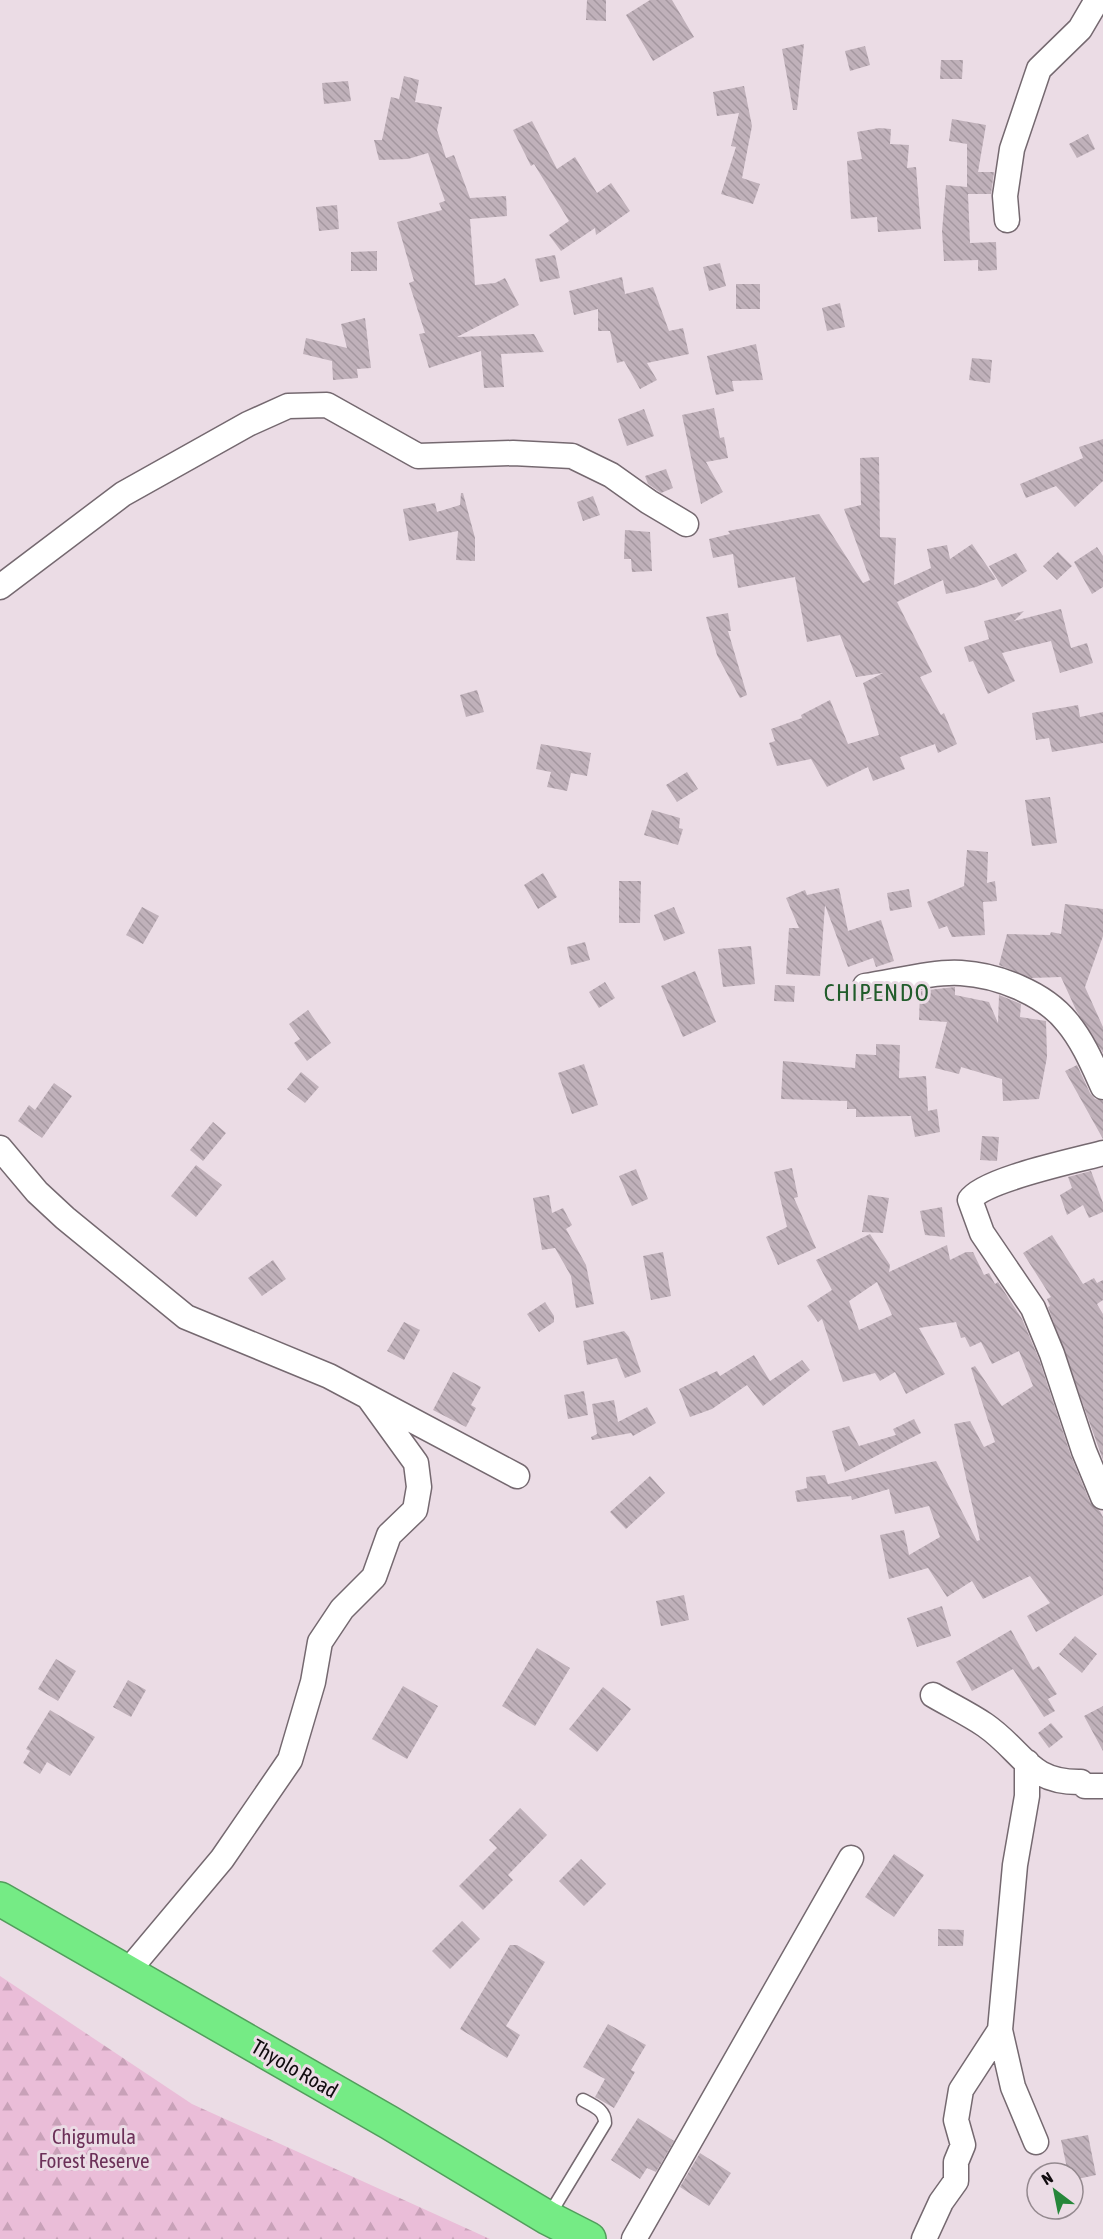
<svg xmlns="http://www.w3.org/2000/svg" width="1103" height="2239" viewBox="0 0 1103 2239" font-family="'Asap Condensed',sans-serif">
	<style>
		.forest { fill: url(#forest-firs) }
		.building { fill: url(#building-back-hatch); fill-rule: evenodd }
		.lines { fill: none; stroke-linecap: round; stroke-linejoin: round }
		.lane-casing { stroke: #756970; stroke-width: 15 }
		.street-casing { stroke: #756970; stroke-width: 27 }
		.highway-casing { stroke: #529d5c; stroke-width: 36 }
		.lane { stroke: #fff; stroke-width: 12 }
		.street { stroke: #fff; stroke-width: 24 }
		.highway { stroke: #75eb85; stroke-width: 33 }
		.labels { text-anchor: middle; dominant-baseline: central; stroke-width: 6; stroke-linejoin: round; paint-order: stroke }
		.street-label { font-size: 21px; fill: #110c0f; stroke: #ebdce5 }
		.park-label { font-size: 21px; fill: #6c3159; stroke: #ebdce5 }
		.quarter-label { font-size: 24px; letter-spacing: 1.5px; fill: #215c2b; stroke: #ebdce5 }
	</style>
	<defs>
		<pattern id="forest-firs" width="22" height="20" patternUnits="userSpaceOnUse" patternTransform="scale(1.5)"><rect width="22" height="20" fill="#eabdd8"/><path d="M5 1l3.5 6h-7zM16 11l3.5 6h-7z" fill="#c8a1b8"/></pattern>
		<pattern id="building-back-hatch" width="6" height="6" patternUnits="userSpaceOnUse" patternTransform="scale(1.5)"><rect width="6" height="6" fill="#c0b1ba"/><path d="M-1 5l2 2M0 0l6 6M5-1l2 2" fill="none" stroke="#a4979f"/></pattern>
	</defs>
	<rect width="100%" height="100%" fill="#ebdce5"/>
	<path class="forest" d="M 0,1976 L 192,2104 L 490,2239 L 0,2239 Z"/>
	<path class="building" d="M 587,0 L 606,0 L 606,21 L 586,20 Z
		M 650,0 L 672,0 L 694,37 L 653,61 L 626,15 Z
		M 804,44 L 797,110 L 793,110 L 782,49 Z
		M 865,46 L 870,65 L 850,71 L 845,51 Z
		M 941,60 L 963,60 L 962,79 L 940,79 Z
		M 404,76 L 419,80 L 415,102 L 442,107 L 437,130 L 446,158 L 454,155 L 470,198 L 506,196 L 507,216 L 470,219 L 475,285 L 495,283 L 505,278 L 519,305 L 457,337 L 534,334 L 544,352 L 501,354 L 504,387 L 484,388 L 481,351 L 429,368 L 419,334 L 425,333 L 409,283 L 414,281 L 397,222 L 442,210 L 439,203 L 445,201 L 428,153 L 408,159 L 379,160 L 374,140 L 382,140 L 391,97 L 399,99 Z
		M 348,81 L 351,101 L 324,104 L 322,83 Z
		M 744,86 L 752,126 L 742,178 L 760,184 L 753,204 L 721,194 L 736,147 L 731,146 L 739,113 L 717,116 L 713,92 Z
		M 952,119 L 986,125 L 978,172 L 994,172 L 991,194 L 968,194 L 970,243 L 996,242 L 997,270 L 978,271 L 978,260 L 944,261 L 942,231 L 946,185 L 967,187 L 967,144 L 949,141 Z
		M 532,121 L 557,169 L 575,157 L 597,193 L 611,183 L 630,211 L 596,235 L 595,228 L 561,251 L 549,235 L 569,221 L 534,164 L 531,166 L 513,130 Z
		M 879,128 L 891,129 L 890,144 L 909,145 L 907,168 L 916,167 L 921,229 L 878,232 L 877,217 L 851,219 L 847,161 L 862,159 L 857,132 Z
		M 1088,134 L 1095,149 L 1077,158 L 1069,144 Z
		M 337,205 L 339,229 L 319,231 L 316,207 Z
		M 377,251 L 377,271 L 351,271 L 351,252 Z
		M 555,255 L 560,278 L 540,282 L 535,259 Z
		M 720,263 L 726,286 L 709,291 L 703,267 Z
		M 622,277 L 625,294 L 653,287 L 669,331 L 683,328 L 689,354 L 647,363 L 657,380 L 640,389 L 624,361 L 617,363 L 610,331 L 598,331 L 598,309 L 574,315 L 569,291 Z
		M 736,284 L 760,284 L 760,309 L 736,309 Z
		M 840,303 L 845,327 L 827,331 L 822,308 Z
		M 365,318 L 371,368 L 357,369 L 358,378 L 333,380 L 332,361 L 303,354 L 306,338 L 347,348 L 341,324 Z
		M 756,344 L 763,380 L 732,381 L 734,391 L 716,395 L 707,356 Z
		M 972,358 L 992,360 L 990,383 L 969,380 Z
		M 714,408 L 720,438 L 724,437 L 728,458 L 706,462 L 723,492 L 701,504 L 682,415 Z
		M 644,409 L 654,436 L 627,446 L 618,419 Z
		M 1103,439 L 1103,481 L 1075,507 L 1056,486 L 1026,498 L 1020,484 L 1083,458 L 1079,447 Z
		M 879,457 L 880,537 L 896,538 L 894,585 L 931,568 L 927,549 L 947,545 L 950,559 L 972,544 L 996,579 L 976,587 L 946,594 L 943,580 L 897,602 L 932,672 L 920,677 L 941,715 L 944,713 L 957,744 L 938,753 L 935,744 L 900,757 L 905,769 L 873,781 L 868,767 L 827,787 L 811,759 L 777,766 L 769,743 L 775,741 L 771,729 L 802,718 L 801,715 L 830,700 L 848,744 L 879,735 L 863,683 L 883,673 L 856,677 L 840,635 L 807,642 L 795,577 L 738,588 L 733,554 L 713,558 L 709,539 L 730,534 L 728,531 L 819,514 L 863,583 L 870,580 L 844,509 L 861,505 L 860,458 Z
		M 666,469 L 673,488 L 661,493 L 648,484 L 645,476 Z
		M 461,493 L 463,493 L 475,538 L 475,561 L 456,560 L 458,531 L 409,541 L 403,509 L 435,503 L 437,512 L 460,505 Z
		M 593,496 L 600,515 L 583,521 L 577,502 Z
		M 625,530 L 650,532 L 652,571 L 632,572 L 631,559 L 624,559 Z
		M 1097,547 L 1103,556 L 1103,587 L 1092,594 L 1074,562 Z
		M 1058,552 L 1072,566 L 1057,580 L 1043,566 Z
		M 1016,553 L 1027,571 L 1002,587 L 989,566 Z
		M 1061,609 L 1071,648 L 1087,643 L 1093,663 L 1060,673 L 1051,641 L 1002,653 L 1015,681 L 988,694 L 973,661 L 969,662 L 964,647 L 989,639 L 984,621 L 1024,611 L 1014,621 Z
		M 728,613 L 731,631 L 728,631 L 747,695 L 740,698 L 717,655 L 706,617 Z
		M 477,690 L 484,712 L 466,717 L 460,695 Z
		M 1078,705 L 1080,717 L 1103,712 L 1103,743 L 1052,752 L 1049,738 L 1036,740 L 1032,713 Z
		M 541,744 L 591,753 L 587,776 L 571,773 L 567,791 L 547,787 L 551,772 L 536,769 Z
		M 687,772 L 698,789 L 677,802 L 666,785 Z
		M 1050,797 L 1057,843 L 1032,846 L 1025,800 Z
		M 652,810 L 680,818 L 679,828 L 683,829 L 678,845 L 644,835 Z
		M 967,850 L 988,852 L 987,883 L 995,881 L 997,901 L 983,902 L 985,935 L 952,937 L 947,926 L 939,929 L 927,902 L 964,886 Z
		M 543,873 L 557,897 L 538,909 L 524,885 Z
		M 619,881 L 641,881 L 640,923 L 619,923 Z
		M 839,888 L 848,931 L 881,920 L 894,961 L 876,967 L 873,958 L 848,967 L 825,905 L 820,976 L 786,974 L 789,928 L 799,928 L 786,898 L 805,890 L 807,895 Z
		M 909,889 L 912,907 L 890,911 L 887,893 Z
		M 1065,904 L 1103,909 L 1103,936 L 1085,987 L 1103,1027 L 1103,1053 L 1076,1010 L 1061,977 L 1031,978 L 999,965 L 1007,934 L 1050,935 L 1051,932 L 1061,934 Z
		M 142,907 L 159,916 L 143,944 L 126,935 Z
		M 674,907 L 685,933 L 664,941 L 654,915 Z
		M 585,942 L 590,960 L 571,965 L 567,947 Z
		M 751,946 L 755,984 L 723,987 L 718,949 Z
		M 695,971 L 716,1022 L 683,1037 L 661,986 Z
		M 605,982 L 615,998 L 599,1008 L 589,992 Z
		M 775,985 L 795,986 L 794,1002 L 774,1001 Z
		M 955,987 L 955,995 L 989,1002 L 998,1023 L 999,995 L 1021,1004 L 1020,1017 L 1046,1021 L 1047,1057 L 1039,1099 L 1003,1101 L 1002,1079 L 961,1067 L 959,1074 L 935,1068 L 947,1022 L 919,1020 L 920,991 Z
		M 308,1010 L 331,1043 L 307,1061 L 294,1043 L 300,1039 L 289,1024 Z
		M 876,1044 L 900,1045 L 899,1078 L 926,1076 L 928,1111 L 937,1109 L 940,1132 L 915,1137 L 911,1116 L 856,1117 L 856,1109 L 847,1109 L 847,1101 L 781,1099 L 783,1061 L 855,1068 L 856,1054 L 876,1055 Z
		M 584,1064 L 598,1105 L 572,1114 L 558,1073 Z
		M 1077,1065 L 1090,1093 L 1095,1099 L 1103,1101 L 1103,1139 L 1065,1071 Z
		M 301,1072 L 319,1087 L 305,1103 L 287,1089 Z
		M 54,1083 L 72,1096 L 42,1138 L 18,1121 L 29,1105 L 35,1110 Z
		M 213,1122 L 226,1133 L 203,1161 L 190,1150 Z
		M 982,1136 L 999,1137 L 997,1161 L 980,1160 Z
		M 196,1165 L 222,1185 L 196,1217 L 171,1196 Z
		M 792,1168 L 798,1197 L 794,1198 L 816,1248 L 778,1265 L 766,1237 L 787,1227 L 774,1172 Z
		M 636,1169 L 648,1199 L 632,1206 L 619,1176 Z
		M 1091,1171 L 1103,1203 L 1103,1212 L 1089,1218 L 1083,1205 L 1067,1215 L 1060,1195 L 1072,1188 L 1068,1177 Z
		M 549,1195 L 552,1213 L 563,1208 L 572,1225 L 566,1229 L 586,1265 L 594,1304 L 576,1308 L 571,1276 L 555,1248 L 542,1250 L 533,1198 Z
		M 868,1195 L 889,1198 L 883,1233 L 862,1232 Z
		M 942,1207 L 945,1237 L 925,1235 L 920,1211 Z
		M 870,1234 L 890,1265 L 889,1272 L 947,1245 L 950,1260 L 966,1252 L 973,1252 L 984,1275 L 989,1273 L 995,1284 L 998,1282 L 1022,1319 L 1039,1359 L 1071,1456 L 1090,1502 L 1100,1511 L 1103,1517 L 1103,1595 L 1036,1632 L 1027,1616 L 1050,1603 L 1030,1576 L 983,1599 L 972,1581 L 947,1597 L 928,1568 L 889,1579 L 880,1535 L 904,1530 L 909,1555 L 940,1537 L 929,1506 L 895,1514 L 889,1489 L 852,1500 L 851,1496 L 797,1502 L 795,1491 L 807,1488 L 806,1477 L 825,1475 L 828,1484 L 936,1461 L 977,1541 L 980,1540 L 954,1424 L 970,1421 L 984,1447 L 995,1442 L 971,1368 L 975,1366 L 1002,1406 L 1033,1386 L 1019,1351 L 992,1364 L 981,1342 L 970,1347 L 965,1337 L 961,1338 L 956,1322 L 919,1328 L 945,1374 L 906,1394 L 895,1372 L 880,1381 L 875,1373 L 843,1382 L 822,1319 L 818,1322 L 807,1306 L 832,1290 L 816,1260 ZM 877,1282 L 892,1315 L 859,1330 L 849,1301 Z
		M 1052,1235 L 1083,1284 L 1094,1278 L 1097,1283 L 1103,1280 L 1103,1300 L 1097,1304 L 1103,1314 L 1103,1460 L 1048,1307 L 1050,1306 L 1047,1299 L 1051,1297 L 1023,1253 Z
		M 663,1252 L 671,1296 L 651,1300 L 643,1256 Z
		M 273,1260 L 286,1279 L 262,1296 L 248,1278 Z
		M 545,1302 L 554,1316 L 554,1322 L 539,1332 L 527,1314 Z
		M 404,1322 L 420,1330 L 404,1360 L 387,1351 Z
		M 624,1331 L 629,1337 L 641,1372 L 625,1378 L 617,1358 L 587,1365 L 583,1341 Z
		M 754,1355 L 770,1381 L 802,1360 L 810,1370 L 763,1406 L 747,1385 L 712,1409 L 690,1417 L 679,1389 L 717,1371 L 720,1376 Z
		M 453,1372 L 481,1387 L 471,1405 L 476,1408 L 466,1427 L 433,1410 Z
		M 584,1391 L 588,1415 L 568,1419 L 564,1395 Z
		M 614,1400 L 618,1422 L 647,1407 L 656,1423 L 633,1436 L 631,1433 L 592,1440 L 591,1437 L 597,1434 L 592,1404 Z
		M 914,1419 L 921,1433 L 845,1472 L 832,1431 L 849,1426 L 859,1446 L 896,1435 L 893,1429 Z
		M 650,1476 L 665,1493 L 626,1529 L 610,1512 Z
		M 684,1595 L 689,1620 L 661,1626 L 656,1601 Z
		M 942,1606 L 951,1636 L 917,1647 L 907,1618 Z
		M 1011,1630 L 1033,1670 L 1039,1666 L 1057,1694 L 1048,1699 L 1055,1711 L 1044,1717 L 1013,1669 L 972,1691 L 956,1662 Z
		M 1075,1636 L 1097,1654 L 1082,1673 L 1059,1654 Z
		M 537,1648 L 570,1668 L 535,1726 L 502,1706 Z
		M 56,1659 L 76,1671 L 58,1701 L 38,1689 Z
		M 128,1680 L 146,1690 L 131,1717 L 113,1707 Z
		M 403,1686 L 438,1706 L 407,1759 L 372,1739 Z
		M 603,1687 L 631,1709 L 597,1752 L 569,1729 Z
		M 1103,1706 L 1103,1751 L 1084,1716 Z
		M 50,1710 L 95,1737 L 70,1776 L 47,1762 L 40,1774 L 23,1763 L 30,1751 L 26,1749 Z
		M 1051,1723 L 1063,1737 L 1049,1748 L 1038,1733 Z
		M 520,1808 L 547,1835 L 508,1875 L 513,1880 L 483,1910 L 459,1886 L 497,1848 L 489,1840 Z
		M 894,1854 L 924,1875 L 894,1917 L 865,1897 Z
		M 581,1859 L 606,1884 L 584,1906 L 559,1881 Z
		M 462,1921 L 480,1939 L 450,1969 L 432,1951 Z
		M 938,1929 L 964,1930 L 963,1946 L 938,1946 Z
		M 510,1945 L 517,1945 L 545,1962 L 506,2026 L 520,2035 L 507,2058 L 460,2029 Z
		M 608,2024 L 646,2045 L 631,2070 L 635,2072 L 614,2108 L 595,2097 L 605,2079 L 583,2067 Z
		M 638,2118 L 674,2141 L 656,2172 L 647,2168 L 640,2179 L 611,2160 Z
		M 1088,2135 L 1096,2175 L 1073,2180 L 1073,2173 L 1068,2173 L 1061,2140 Z
		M 700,2153 L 731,2173 L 709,2206 L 680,2187 Z"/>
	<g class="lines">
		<g class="lane-casing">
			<path id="lane" d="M 548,2217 L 605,2123 C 605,2110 594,2106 583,2100"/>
		</g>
		<g class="street-casing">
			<path id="street" d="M 1007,220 L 1005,196 L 1012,149 L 1039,69 L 1080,29 L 1097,0
				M 0,587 L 123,494 L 248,424 L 288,406 L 327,405 L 418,456 L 513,453 L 572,456 L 611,475 L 649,502 L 686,524
				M 865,986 C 893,982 934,971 961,973 C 997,975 1044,993 1067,1022 C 1083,1041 1093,1065 1103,1087
				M 0,1148 L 37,1192 L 65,1218 L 186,1317 L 329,1376 L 517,1476
				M 1103,1153 C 1075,1161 984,1179 970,1200 L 982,1233 L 1033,1308 L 1052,1354 L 1084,1451 L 1103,1497
				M 933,1695 C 950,1705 969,1714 985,1725 C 1024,1752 1028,1783 1081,1782 L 1085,1786 L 1103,1786
				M 1027,1762 L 1027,1796 L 1015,1865 L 1000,2030 L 1013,2087 L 1036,2142
				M 128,1971 L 222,1859 L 290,1760 L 313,1682 L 320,1642 L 342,1609 L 374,1577 L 389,1535 L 415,1510 L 419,1487 L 416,1463 L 369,1398
				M 634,2239 L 851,1858
				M 924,2239 L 941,2202 L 956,2181 L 956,2162 L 963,2145 L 956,2120 L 961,2090 L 1000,2030"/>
		</g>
		<g class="highway-casing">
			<path id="highway" d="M 0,1899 L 390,2123 L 548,2218 L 589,2239"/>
		</g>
		<use href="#lane" class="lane"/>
		<use href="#street" class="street"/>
		<use href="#highway" class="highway"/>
	</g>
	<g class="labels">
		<g class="street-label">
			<text transform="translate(295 2068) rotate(30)">Thyolo Road</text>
		</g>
		<g class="park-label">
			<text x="94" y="2136">Chigumula<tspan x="94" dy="24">Forest Reserve</tspan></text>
		</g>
		<g class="quarter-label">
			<text x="877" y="992">CHIPENDO</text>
		</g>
	</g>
	<g transform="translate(1055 2191) rotate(328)"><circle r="28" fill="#ebdce5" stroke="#94898f" stroke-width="1.5"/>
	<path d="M0-4.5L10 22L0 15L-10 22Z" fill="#26873a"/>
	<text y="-9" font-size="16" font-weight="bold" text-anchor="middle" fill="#110c0f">N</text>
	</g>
</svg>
